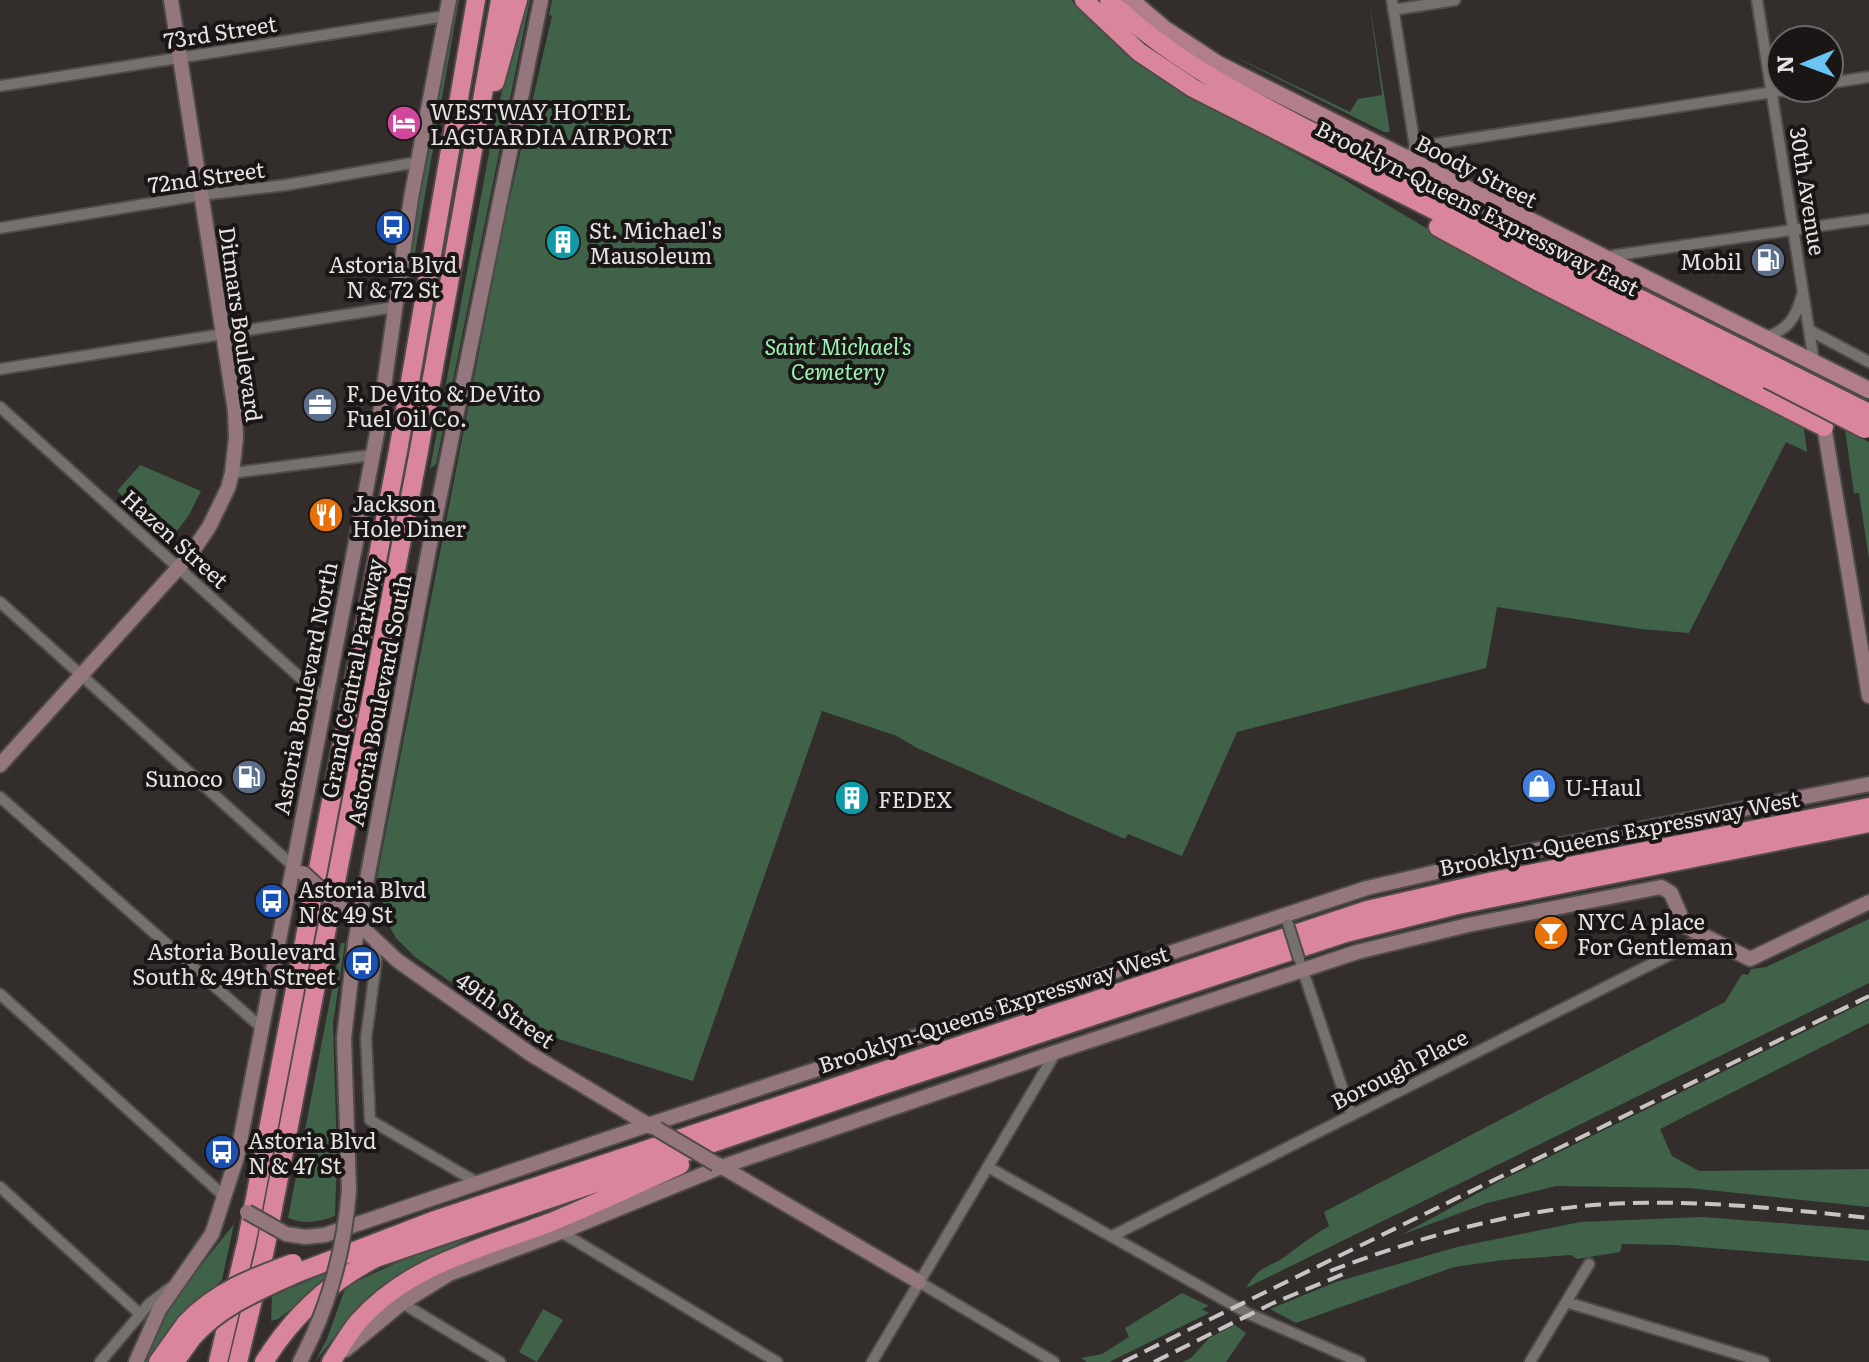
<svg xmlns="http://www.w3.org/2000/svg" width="1869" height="1362" viewBox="0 0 1869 1362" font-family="Literata,serif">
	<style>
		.green { fill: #3f6249 }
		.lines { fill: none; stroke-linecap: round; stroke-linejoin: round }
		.street-casing { stroke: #4f4b4a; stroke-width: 14 }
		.secondary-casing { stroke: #4f4b4a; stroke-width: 18 }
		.primary-casing { stroke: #4f4b4a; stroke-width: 20 }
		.highway-casing { stroke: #4f4b4a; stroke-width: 22 }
		.street { stroke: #77716e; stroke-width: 10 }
		.secondary { stroke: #94777c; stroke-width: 14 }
		.primary { stroke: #b27e8a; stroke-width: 16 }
		.highway { stroke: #d9869c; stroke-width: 18 }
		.rail { stroke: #c8c4c3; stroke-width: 4; stroke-dasharray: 16 8; stroke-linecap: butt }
		.street-bridge-casing { stroke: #4f4b4a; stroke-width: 14; stroke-linecap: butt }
		.secondary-bridge-casing { stroke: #4f4b4a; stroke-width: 18; stroke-linecap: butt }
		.highway-bridge-casing { stroke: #4f4b4a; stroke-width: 22; stroke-linecap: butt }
		.street-bridge { stroke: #77716e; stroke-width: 10 }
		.secondary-bridge { stroke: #94777c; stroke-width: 14 }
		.highway-bridge { stroke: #d9869c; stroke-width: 18 }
		.labels { text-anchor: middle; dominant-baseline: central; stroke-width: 8; stroke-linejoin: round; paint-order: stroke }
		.street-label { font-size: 22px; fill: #e7e3e2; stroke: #191615 }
		.poi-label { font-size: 22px; fill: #e7e3e2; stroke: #191615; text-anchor: start }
		.park-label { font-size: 22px; font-style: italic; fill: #9af3b3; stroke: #191615 }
	</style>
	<rect width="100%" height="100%" fill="#332e2c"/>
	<path class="green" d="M 455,0 L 459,0 L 410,281 L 404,280 Z
		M 524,0 L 530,0 L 436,464 L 430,469 L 496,116 Z
		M 552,0 L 1071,0 L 1098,28 L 1164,81 L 1338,176 L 1511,278 L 1801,423 L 1804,429 L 1807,452 L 1786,442 L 1689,633 L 1641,629 L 1497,607 L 1486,668 L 1237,732 L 1182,856 L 1128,834 L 1125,839 L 917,748 L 897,736 L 822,711 L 693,1081 L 511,1024 L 415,957 L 396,938 L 387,922 L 377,877 L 504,223 L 552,16 L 549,15 Z
		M 1369,0 L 1390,132 L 1384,132 L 1223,51 L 1350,112 L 1358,99 L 1382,95 Z
		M 1845,430 L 1869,442 L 1869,559 L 1859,493 L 1854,493 Z
		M 140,465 L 201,491 L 189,515 L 171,539 L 117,491 Z
		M 1869,919 L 1869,983 L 1246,1288 C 1261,1262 1273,1268 1291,1252 C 1303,1243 1315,1234 1329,1226 L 1324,1212 L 1725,1002 L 1742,974 L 1748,975 L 1751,969 L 1766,967 Z
		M 341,943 L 345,943 L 333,1023 L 337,1155 L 335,1216 C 319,1222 305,1225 288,1218 Z
		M 1869,1000 L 1869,1023 L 1660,1129 L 1672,1156 L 1699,1171 L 1869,1169 L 1869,1207 L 1689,1188 L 1556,1186 L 1487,1203 L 1401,1235 L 1500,1181 Z
		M 1703,1217 L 1869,1230 L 1869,1261 L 1674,1245 L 1622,1244 L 1620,1252 L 1577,1259 L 1571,1255 L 1503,1260 L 1454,1267 L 1296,1323 L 1270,1309 L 1336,1282 L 1457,1247 L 1580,1222 Z
		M 234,1224 L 222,1280 L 169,1328 L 150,1362 L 144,1362 C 166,1304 197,1271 234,1224 Z
		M 472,1237 C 439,1253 406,1268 378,1290 C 353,1309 334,1338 315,1362 L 327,1339 L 346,1286 L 427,1249 Z
		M 345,1265 L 342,1270 L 278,1319 L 271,1321 L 272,1296 Z
		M 1182,1293 L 1209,1306 L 1202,1309 L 1209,1313 L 1109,1362 L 1087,1362 L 1081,1358 L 1102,1354 L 1129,1337 L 1125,1328 Z
		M 543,1309 L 563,1320 L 537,1362 L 519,1352 Z
		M 1235,1325 L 1246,1333 L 1226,1362 L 1182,1362 L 1191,1358 L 1209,1338 Z"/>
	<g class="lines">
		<g class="street-casing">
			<path id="street" d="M 1392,0 L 1415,147 L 1412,152
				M 1757,0 L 1814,362
				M 1393,10 L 1455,0
				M 1829,83 L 1869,77
				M 0,86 L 445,16
				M 1415,147 L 1799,88
				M 0,228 L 201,195 L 286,185 L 418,162
				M 1603,257 L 1869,219
				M 1809,330 L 1869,362
				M 1765,337 C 1788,330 1796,318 1802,295
				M 0,369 L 395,307
				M 0,407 L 325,700
				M 232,473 L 373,455
				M 0,602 L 292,865
				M 0,797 L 262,1028
				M 376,941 L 376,963 L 366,1038 L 370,1120 L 478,1183
				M 1301,965 L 1351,1114
				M 0,994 L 225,1197
				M 988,1167 L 1249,1314 L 1360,1362
				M 0,1187 L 140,1314
				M 561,1232 L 777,1362
				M 1112,1236 L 1705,937
				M 919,1282 L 1054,1362
				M 1566,1302 L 1764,1362
				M 402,1303 L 500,1362
				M 100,1362 L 149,1304 L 170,1288
				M 872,1362 L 1056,1052
				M 1530,1362 L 1589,1264"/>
		</g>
		<g class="secondary-casing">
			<path id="secondary" d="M 1823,420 L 1869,696
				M 0,765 L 190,555 L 209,527 L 228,488 L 232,473 L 236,438 L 235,411 L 171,0
				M 354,920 L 398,961 L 532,1055 L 652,1127
				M 717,1164 L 919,1282
				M 349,1190 L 344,1038 L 355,943 L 428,554 L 541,0
				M 286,1234 L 305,1237 L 325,1235 L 648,1125 L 1367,888 L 1501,857 L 1869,784
				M 345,1350 L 402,1303 L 449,1274 L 561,1232 L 721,1167 L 1056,1052 L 1357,952 L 1468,925 L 1661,887 L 1671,893 L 1685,926 L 1750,959 L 1869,902
				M 136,1362 L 159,1310 L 212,1234 L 237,1157 L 378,428 L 411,198 L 449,0
				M 300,1362 L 313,1335"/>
		</g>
		<g class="primary-casing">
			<path id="primary" d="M 1131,0 L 1165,29 L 1218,64 L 1869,390"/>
		</g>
		<g class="highway-casing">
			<path id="highway" d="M 1084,0 L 1139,52 L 1193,88 L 1768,379
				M 1109,0 C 1175,66 1261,104 1343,148 C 1486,223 1631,294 1775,366
				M 495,82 L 518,0
				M 1438,227 L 1539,282 L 1824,427
				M 297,1273 L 435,1220 L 1367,910 L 1493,881 L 1869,807
				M 158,1362 L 186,1323
				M 175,1362 L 192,1338
				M 218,1362 L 247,1240 L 398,451 L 476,0
				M 238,1362 L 265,1250 L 418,456 L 500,0
				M 264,1362 C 292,1317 329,1282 376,1258 L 877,1087 L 1346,933 L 1458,905 L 1869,823
				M 331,1362 C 340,1349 348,1334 358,1322 C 409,1264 483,1248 551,1222 C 595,1204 637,1184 680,1165"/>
		</g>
		<use href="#street" class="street"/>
		<use href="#secondary" class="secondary"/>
		<use href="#primary" class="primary"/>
		<use href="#highway" class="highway"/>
		<path class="rail" d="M 1330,1271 C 1412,1240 1496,1215 1583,1206 C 1678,1197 1775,1208 1869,1218
			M 1123,1362 L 1869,996
			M 1154,1362 L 1271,1304 L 1346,1273"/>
		<g class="street-bridge-casing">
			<path id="street-bridge" d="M 1288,924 L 1299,959"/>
		</g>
		<g class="secondary-bridge-casing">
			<path id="secondary-bridge" d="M 303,873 L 348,914
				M 657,1129 L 716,1164
				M 247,1212 L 286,1234
				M 313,1335 C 334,1288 345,1241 349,1190"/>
		</g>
		<g class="highway-bridge-casing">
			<path id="highway-bridge" d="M 1775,366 L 1869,413
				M 1768,379 L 1865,429
				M 186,1323 C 217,1291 252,1278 293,1263
				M 192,1338 C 220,1306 258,1291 297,1273"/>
		</g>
		<use href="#street-bridge" class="street-bridge"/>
		<use href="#secondary-bridge" class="secondary-bridge"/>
		<use href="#highway-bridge" class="highway-bridge"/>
	</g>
	<defs>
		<g id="hotel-disc" transform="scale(1.8)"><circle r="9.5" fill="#d1479c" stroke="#191615"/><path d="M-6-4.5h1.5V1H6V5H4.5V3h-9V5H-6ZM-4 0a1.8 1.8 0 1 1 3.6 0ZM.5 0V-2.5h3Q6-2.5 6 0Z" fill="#fff"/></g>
		<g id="bus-disc" transform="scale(1.8)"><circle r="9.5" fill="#1a4fb4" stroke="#191615"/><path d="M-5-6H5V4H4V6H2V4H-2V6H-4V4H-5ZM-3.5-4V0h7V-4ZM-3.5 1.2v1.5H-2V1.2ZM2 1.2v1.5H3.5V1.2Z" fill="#fff"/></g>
		<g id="building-disc" transform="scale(1.8)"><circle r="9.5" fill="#0f9aa8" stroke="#191615"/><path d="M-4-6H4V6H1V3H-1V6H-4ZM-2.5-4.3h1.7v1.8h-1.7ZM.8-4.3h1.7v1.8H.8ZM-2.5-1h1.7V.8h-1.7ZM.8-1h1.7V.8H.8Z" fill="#fff"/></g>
		<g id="fuel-disc" transform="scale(1.8)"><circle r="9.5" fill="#5c6f8a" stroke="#191615"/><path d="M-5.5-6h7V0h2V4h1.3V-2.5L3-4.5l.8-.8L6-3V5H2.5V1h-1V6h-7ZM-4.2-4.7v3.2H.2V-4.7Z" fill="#fff"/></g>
		<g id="office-disc" transform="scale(1.8)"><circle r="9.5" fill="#5c6f8a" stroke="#191615"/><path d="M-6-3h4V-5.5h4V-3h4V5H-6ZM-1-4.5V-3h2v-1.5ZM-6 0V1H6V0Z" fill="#fff"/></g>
		<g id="restaurant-disc" transform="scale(1.8)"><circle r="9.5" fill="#e8710a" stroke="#191615"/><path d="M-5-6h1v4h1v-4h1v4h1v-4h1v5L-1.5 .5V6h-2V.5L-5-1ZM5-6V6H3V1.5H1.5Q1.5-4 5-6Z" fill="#fff"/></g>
		<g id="shop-disc" transform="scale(1.8)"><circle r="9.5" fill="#3f7fe0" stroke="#191615"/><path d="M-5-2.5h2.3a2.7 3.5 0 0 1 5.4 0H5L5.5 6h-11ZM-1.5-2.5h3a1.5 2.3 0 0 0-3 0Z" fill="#fff"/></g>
		<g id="bar-disc" transform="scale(1.8)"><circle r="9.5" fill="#e8710a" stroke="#191615"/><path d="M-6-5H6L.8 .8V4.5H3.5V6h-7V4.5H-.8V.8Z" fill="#fff"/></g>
	</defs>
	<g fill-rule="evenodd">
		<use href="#hotel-disc" x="404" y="123"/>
		<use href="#bus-disc" x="393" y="227"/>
		<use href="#building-disc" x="563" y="242"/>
		<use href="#fuel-disc" x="1768" y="260"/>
		<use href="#office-disc" x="320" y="405"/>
		<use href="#restaurant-disc" x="326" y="515"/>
		<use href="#fuel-disc" x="249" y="777"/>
		<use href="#shop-disc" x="1539" y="786"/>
		<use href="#building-disc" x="852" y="798"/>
		<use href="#bus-disc" x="272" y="901"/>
		<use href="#bar-disc" x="1551" y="933"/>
		<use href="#bus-disc" x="362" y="963"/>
		<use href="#bus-disc" x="222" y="1152"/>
	</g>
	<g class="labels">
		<g class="street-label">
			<text transform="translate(220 31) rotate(-9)">73rd Street</text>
			<text transform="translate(1477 170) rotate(27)">Boody Street</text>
			<text transform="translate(206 176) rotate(-8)">72nd Street</text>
			<text transform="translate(1809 191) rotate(81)">30th Avenue</text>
			<text transform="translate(1478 207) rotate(27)">Brooklyn-Queens Expressway East</text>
			<text transform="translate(242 324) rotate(82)">Ditmars Boulevard</text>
			<text transform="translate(176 538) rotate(42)">Hazen Street</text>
			<text transform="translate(351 678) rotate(-79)">Grand Central Parkway</text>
			<text transform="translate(304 688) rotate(-79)">Astoria Boulevard North</text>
			<text transform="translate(378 700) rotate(-79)">Astoria Boulevard South</text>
			<text transform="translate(1619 832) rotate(-11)">Brooklyn-Queens Expressway West</text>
			<text transform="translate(993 1008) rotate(-18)">Brooklyn-Queens Expressway West</text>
			<text transform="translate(506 1009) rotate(35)">49th Street</text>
			<text transform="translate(1399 1068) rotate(-27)">Borough Place</text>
		</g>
		<g class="poi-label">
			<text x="430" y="110">WESTWAY HOTEL<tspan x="430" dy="25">LAGUARDIA AIRPORT</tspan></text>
			<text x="589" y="229">St. Michael's<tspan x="589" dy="25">Mausoleum</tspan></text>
			<text x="1742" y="260" text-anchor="end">Mobil</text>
			<text x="393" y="263" text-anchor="middle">Astoria Blvd<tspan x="393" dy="25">N &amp; 72 St</tspan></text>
			<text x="346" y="392">F. DeVito &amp; DeVito<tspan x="346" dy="25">Fuel Oil Co.</tspan></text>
			<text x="352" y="502">Jackson<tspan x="352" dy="25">Hole Diner</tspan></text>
			<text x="223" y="777" text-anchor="end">Sunoco</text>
			<text x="1565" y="786">U-Haul</text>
			<text x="878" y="798">FEDEX</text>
			<text x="298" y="888">Astoria Blvd<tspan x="298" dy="25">N &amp; 49 St</tspan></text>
			<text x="1577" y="920">NYC A place<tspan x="1577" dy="25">For Gentleman</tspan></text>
			<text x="336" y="950" text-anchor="end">Astoria Boulevard<tspan x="336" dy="25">South &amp; 49th Street</tspan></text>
			<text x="248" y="1139">Astoria Blvd<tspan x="248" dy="25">N &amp; 47 St</tspan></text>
		</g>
		<g class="park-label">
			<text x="838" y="345">Saint Michael’s<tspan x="838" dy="25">Cemetery</tspan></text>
		</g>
	</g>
	<g transform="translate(1805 64) rotate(269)"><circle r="38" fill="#191615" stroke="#6b6867" stroke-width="2"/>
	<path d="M0-6L14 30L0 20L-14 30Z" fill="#6bc3f2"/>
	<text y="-12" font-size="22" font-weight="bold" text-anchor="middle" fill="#e7e3e2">N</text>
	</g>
</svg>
